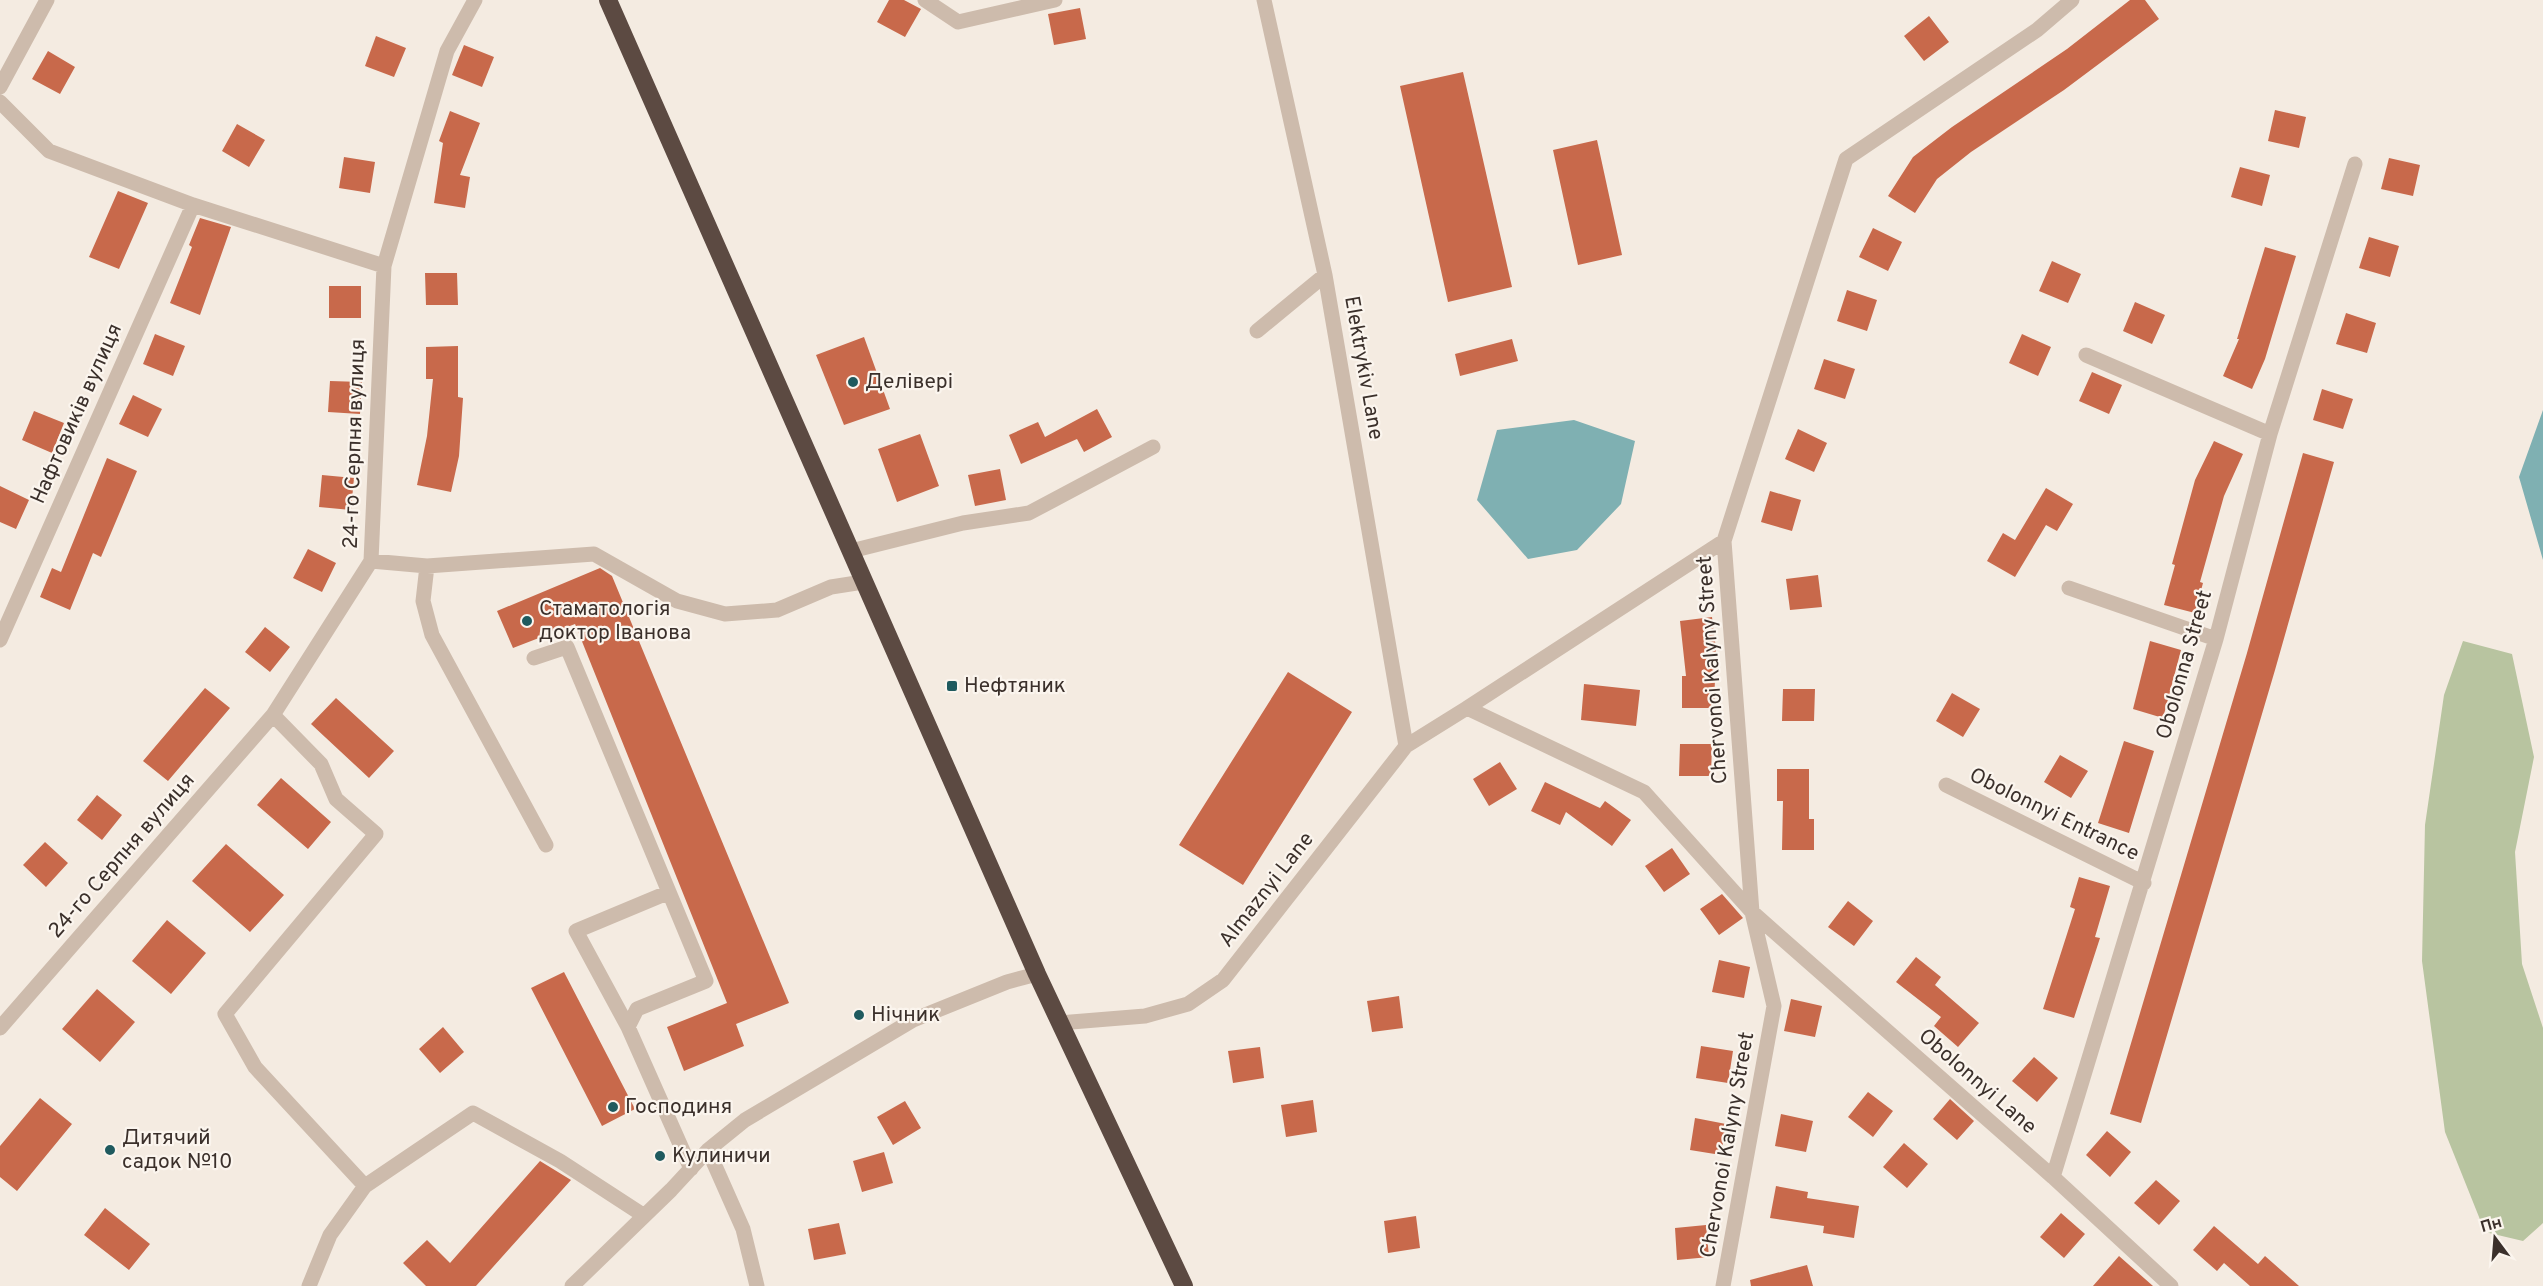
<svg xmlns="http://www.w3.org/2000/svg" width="2543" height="1286" viewBox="0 0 2543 1286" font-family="Overpass,sans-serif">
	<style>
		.green { fill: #b8c4a0 }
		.water { fill: #7fb0b2 }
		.building { fill: #c8694b }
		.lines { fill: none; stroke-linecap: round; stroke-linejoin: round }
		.minor { stroke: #cdbbac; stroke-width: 15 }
		.highway { stroke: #5c4a42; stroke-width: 18 }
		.poi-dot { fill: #1f5a5e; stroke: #fbf5ee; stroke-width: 2 }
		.labels { text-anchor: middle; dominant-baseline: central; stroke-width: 4.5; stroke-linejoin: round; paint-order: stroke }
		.street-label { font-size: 21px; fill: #3b302b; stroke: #fbf5ee }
		.poi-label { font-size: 21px; fill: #3b302b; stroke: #fbf5ee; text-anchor: start }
	</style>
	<rect width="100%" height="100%" fill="#f4ebe1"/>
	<path class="green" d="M 2463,641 L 2512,654 L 2534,757 L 2515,852 L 2522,964 L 2543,1028 L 2543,1223 L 2523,1241 L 2485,1232 L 2445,1132 L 2422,961 L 2425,825 L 2444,695 Z"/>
	<path class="water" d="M 2543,410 L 2543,560 L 2519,477 Z
		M 1574,420 L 1635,441 L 1621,504 L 1577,550 L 1528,559 L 1477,500 L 1497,430 Z"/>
	<path class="building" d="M 889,0 L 904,0 L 921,9 L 905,37 L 877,22 Z
		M 2130,0 L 2145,0 L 2159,19 L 2064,90 L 1971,152 L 1937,179 L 1915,213 L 1888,196 L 1913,157 L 1952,127 L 2067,49 Z
		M 1080,8 L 1086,39 L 1054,45 L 1048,14 Z
		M 1929,16 L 1949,42 L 1924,61 L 1904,36 Z
		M 376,36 L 406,48 L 394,77 L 365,66 Z
		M 464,45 L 494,57 L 482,87 L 452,75 Z
		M 48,51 L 75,67 L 60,94 L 32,79 Z
		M 1463,72 L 1512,287 L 1448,302 L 1400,86 Z
		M 2275,110 L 2306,117 L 2299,148 L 2268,141 Z
		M 450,111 L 480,123 L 460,175 L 470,177 L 465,208 L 434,203 L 443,143 L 439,141 Z
		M 237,124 L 265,140 L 249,167 L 222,151 Z
		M 1597,140 L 1622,255 L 1578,265 L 1553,150 Z
		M 344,157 L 375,162 L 370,193 L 339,188 Z
		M 2389,158 L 2420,165 L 2413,196 L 2381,189 Z
		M 2240,167 L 2270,175 L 2262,206 L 2231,197 Z
		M 118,191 L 148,203 L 119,269 L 89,257 Z
		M 200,218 L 231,227 L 200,315 L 170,303 L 192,247 L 189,245 Z
		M 1873,228 L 1902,242 L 1888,271 L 1859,257 Z
		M 2369,237 L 2399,246 L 2390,277 L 2359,268 Z
		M 2265,247 L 2296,256 L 2265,359 L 2252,389 L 2223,376 L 2239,339 L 2237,339 Z
		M 2052,261 L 2081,274 L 2068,303 L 2039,291 Z
		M 425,273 L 457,273 L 458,305 L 426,305 Z
		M 329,286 L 361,286 L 361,318 L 329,318 Z
		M 1847,290 L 1877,300 L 1867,331 L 1837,321 Z
		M 2135,302 L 2165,315 L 2152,344 L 2123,331 Z
		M 2346,313 L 2376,323 L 2367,353 L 2336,344 Z
		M 155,334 L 185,346 L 173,376 L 143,364 Z
		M 2022,334 L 2051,347 L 2038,376 L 2009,363 Z
		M 864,337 L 890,409 L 844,425 L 816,355 Z
		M 1512,339 L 1518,361 L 1460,376 L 1455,354 Z
		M 458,346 L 458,397 L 463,398 L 459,456 L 451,492 L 417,485 L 427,436 L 433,379 L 426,379 L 426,347 Z
		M 1824,359 L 1855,369 L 1845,399 L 1814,389 Z
		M 2092,372 L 2122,385 L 2109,414 L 2079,401 Z
		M 330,381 L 362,382 L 360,414 L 328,412 Z
		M 2322,389 L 2353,399 L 2343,429 L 2313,420 Z
		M 133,395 L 162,409 L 148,437 L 119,424 Z
		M 1097,409 L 1112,437 L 1084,452 L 1077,439 L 1021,464 L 1009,435 L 1038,422 L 1045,437 Z
		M 34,411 L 64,423 L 52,453 L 22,440 Z
		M 1798,429 L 1827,443 L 1814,472 L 1785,459 Z
		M 920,434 L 939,486 L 897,502 L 878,449 Z
		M 2214,441 L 2243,454 L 2224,496 L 2200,582 L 2203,583 L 2195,613 L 2164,605 L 2175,565 L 2172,564 L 2195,480 Z
		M 2303,453 L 2334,462 L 2275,670 L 2141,1123 L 2110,1114 L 2247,653 Z
		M 107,458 L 137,471 L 101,557 L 93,553 L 70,610 L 40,597 L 52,568 L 61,572 Z
		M 1000,469 L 1006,500 L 975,506 L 968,475 Z
		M 322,475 L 354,478 L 351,510 L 319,507 Z
		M 0,486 L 29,500 L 16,529 L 0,522 Z
		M 2046,488 L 2073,504 L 2057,531 L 2046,525 L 2015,577 L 1987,561 L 2003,533 L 2015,540 Z
		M 1770,491 L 1801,500 L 1792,531 L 1761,522 Z
		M 308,549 L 336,563 L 322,592 L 293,578 Z
		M 600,568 L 612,576 L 789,1003 L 736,1024 L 744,1046 L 684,1071 L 667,1027 L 727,1003 L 575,624 L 513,648 L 497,611 Z
		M 1818,575 L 1822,607 L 1790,610 L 1786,579 Z
		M 1712,617 L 1716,649 L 1714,708 L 1682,708 L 1682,676 L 1686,676 L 1680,621 Z
		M 265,627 L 290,647 L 270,672 L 245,652 Z
		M 2150,641 L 2181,650 L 2163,718 L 2133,709 Z
		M 1288,672 L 1352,712 L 1243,885 L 1179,845 Z
		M 1584,684 L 1640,690 L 1636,726 L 1581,720 Z
		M 205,688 L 230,708 L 168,781 L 143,761 Z
		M 1783,689 L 1815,689 L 1814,721 L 1782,721 Z
		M 1952,693 L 1980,709 L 1963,737 L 1936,721 Z
		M 336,698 L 394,751 L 369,778 L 311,724 Z
		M 2124,741 L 2154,751 L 2129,833 L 2098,823 Z
		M 1680,744 L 1712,744 L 1711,776 L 1679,776 Z
		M 2060,755 L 2088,771 L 2071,798 L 2044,782 Z
		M 1500,762 L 1517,789 L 1489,806 L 1473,779 Z
		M 1777,769 L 1809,769 L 1809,819 L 1814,819 L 1814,850 L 1782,850 L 1783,801 L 1777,801 Z
		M 281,778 L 331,822 L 308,849 L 257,805 Z
		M 1545,782 L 1600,808 L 1605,801 L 1631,820 L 1612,846 L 1566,812 L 1560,825 L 1531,811 Z
		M 97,795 L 122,815 L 102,840 L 77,820 Z
		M 45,842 L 68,863 L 46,887 L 23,865 Z
		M 226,844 L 284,895 L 250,932 L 192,881 Z
		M 1672,848 L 1690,874 L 1664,892 L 1645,866 Z
		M 2079,877 L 2110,886 L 2095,937 L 2100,938 L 2074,1018 L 2043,1009 L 2075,909 L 2070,907 Z
		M 1722,894 L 1743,918 L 1719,935 L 1700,909 Z
		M 1848,901 L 1873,921 L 1854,946 L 1828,927 Z
		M 167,920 L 206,953 L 171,994 L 132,961 Z
		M 1916,957 L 1941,977 L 1935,985 L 1979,1023 L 1958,1047 L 1934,1026 L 1941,1017 L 1896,982 Z
		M 1719,960 L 1750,967 L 1744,998 L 1712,992 Z
		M 564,972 L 635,1109 L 602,1126 L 531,988 Z
		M 97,989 L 135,1022 L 100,1062 L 62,1029 Z
		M 1399,996 L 1403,1028 L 1372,1032 L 1367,1001 Z
		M 1791,999 L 1822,1006 L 1815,1037 L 1784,1031 Z
		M 443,1027 L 464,1052 L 440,1073 L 419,1049 Z
		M 1701,1046 L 1733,1051 L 1728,1083 L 1696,1078 Z
		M 1260,1047 L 1264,1078 L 1233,1083 L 1228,1051 Z
		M 2034,1057 L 2058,1078 L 2037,1102 L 2012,1081 Z
		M 1868,1092 L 1893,1111 L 1873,1137 L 1848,1117 Z
		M 40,1098 L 72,1124 L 17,1191 L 0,1177 L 0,1146 Z
		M 1950,1099 L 1974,1121 L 1957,1140 L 1933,1119 Z
		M 1313,1100 L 1317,1132 L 1286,1137 L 1281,1105 Z
		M 905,1101 L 921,1128 L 893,1145 L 877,1117 Z
		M 1781,1114 L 1813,1121 L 1806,1152 L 1775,1146 Z
		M 1695,1118 L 1726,1124 L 1721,1155 L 1690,1150 Z
		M 2107,1131 L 2131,1152 L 2110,1177 L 2086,1155 Z
		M 1904,1143 L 1928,1164 L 1907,1188 L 1883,1167 Z
		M 884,1152 L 893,1183 L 862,1192 L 853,1161 Z
		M 540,1161 L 571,1180 L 476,1286 L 426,1286 L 403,1263 L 427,1240 L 450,1263 Z
		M 2156,1180 L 2180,1201 L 2159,1225 L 2134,1203 Z
		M 1776,1186 L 1808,1192 L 1807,1198 L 1859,1206 L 1854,1238 L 1823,1233 L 1824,1226 L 1770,1218 Z
		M 105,1208 L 150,1244 L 129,1270 L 84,1235 Z
		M 2061,1213 L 2085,1234 L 2064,1258 L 2040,1237 Z
		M 1416,1216 L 1420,1248 L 1388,1253 L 1384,1221 Z
		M 839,1223 L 846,1254 L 814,1260 L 808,1229 Z
		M 1706,1225 L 1709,1257 L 1677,1260 L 1675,1228 Z
		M 2214,1226 L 2258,1264 L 2265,1256 L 2299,1286 L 2250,1286 L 2224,1263 L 2217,1271 L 2193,1250 Z
		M 2119,1256 L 2153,1286 L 2093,1286 Z
		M 1807,1265 L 1813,1286 L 1751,1286 L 1750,1280 Z"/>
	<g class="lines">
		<path class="minor" d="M 925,0 L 958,22 L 1055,0
			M 1264,0 L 1325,275 L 1406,746
			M 0,87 L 47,0
			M 0,102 L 49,151 L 193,205 L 384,266
			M 1257,331 L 1325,275
			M 2086,355 L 2270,434
			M 851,551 L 963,523 L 1029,513 L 1153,447
			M 371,561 L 427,566 L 594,554 L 677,601 L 725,614 L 777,610 L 831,587 L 863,582
			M 427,566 L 423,601 L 432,635 L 546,845
			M 2069,588 L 2216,639
			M 0,640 L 193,205
			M 534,658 L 567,647 L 706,981 L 637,1009 L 628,1027 L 691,1169
			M 1467,708 L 1724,541
			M 273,715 L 321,764 L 336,799 L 376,834 L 225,1014 L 255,1067 L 365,1186
			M 1946,785 L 2144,883
			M 1059,1023 L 1145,1016 L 1188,1004 L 1223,980 L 1406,746 L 1467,708 L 1644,792 L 1752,912 L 2053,1177 L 2171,1286
			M 628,1027 L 576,931 L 667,893
			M 0,1028 L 273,715 L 371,561 L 384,266 L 447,51 L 475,0
			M 708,1150 L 743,1229 L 757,1286
			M 2053,1177 L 2216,639 L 2270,434 L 2355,164
			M 309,1286 L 330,1235 L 365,1186 L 473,1113 L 560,1161 L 643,1215
			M 572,1286 L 671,1190 L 708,1150 L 745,1120 L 913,1020 L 1007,982 L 1037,974
			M 1723,1286 L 1774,1006 L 1752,912 L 1724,541 L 1846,159 L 2037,30 L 2072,0"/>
		<path class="highway" d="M 608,0 L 1037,974 L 1184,1286"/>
	</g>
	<g class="poi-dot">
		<circle cx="853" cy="382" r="6"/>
		<circle cx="527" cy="621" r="6"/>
		<rect x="946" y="680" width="12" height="12" rx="3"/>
		<circle cx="859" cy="1015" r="6"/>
		<circle cx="613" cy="1107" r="6"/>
		<circle cx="110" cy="1150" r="6"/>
		<circle cx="660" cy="1156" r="6"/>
	</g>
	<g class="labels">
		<g class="street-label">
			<text transform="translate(1363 368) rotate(80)">Elektrykiv Lane</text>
			<text transform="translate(77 414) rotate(-66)">Нафтовиків вулиця</text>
			<text transform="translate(355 444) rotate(-88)">24-го Серпня вулиця</text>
			<text transform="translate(2185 665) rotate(-74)">Obolonna Street</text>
			<text transform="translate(1713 670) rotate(-94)">Chervonoi Kalyny Street</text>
			<text transform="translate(2054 815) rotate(26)">Obolonnyi Entrance</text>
			<text transform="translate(122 856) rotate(-49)">24-го Серпня вулиця</text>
			<text transform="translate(1267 890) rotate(-52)">Almaznyi Lane</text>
			<text transform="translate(1977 1082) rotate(41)">Obolonnyi Lane</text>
			<text transform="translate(1728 1145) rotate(-80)">Chervonoi Kalyny Street</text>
		</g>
		<g class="poi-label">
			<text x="865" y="382">Делівері</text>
			<text x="539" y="609">Стаматологія<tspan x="539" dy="24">доктор Іванова</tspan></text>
			<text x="964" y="686">Нефтяник</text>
			<text x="871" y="1015">Нічник</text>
			<text x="625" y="1107">Господиня</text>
			<text x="122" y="1138">Дитячий<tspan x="122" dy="24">садок №10</tspan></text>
			<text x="672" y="1156">Кулиничи</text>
		</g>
	</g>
	<g transform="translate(2495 1238) rotate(344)" stroke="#fbf5ee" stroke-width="4.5" paint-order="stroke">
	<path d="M0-4.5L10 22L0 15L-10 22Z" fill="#3b302b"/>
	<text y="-9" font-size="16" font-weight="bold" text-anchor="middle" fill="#3b302b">Пн</text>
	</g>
</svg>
